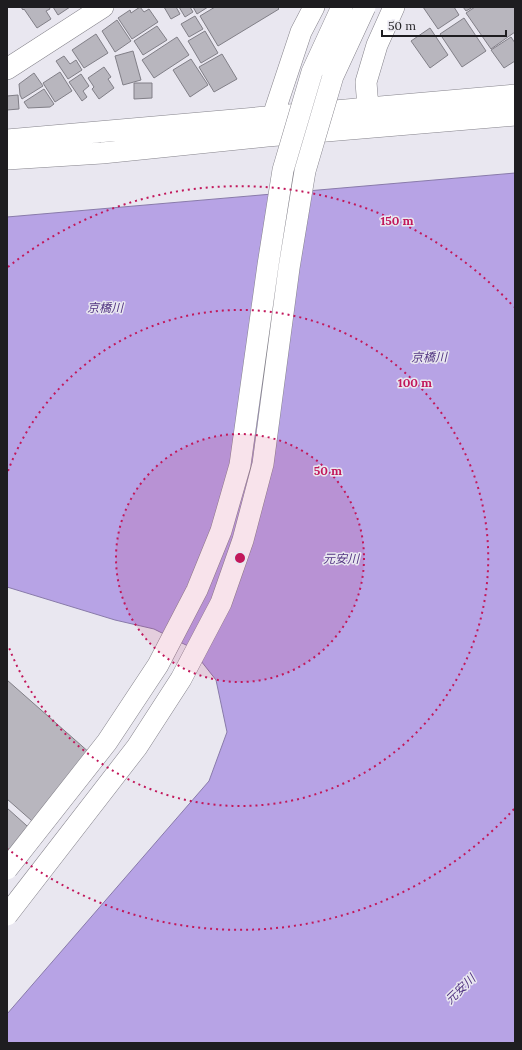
<svg xmlns="http://www.w3.org/2000/svg" width="522" height="1050" viewBox="0 0 522 1050" font-family="Lora,'Noto Sans JP',serif">
	<style>
		.water { fill: #b7a3e5; stroke: #897baa }
		.building { fill: #b8b6be; stroke: #817f87 }
		.lines { fill: none; stroke-linecap: round; stroke-linejoin: round }
		.minor-casing { stroke: #85838b; stroke-width: 22 }
		.minor { stroke: #fff; stroke-width: 21 }
		.minor-bridge-casing { stroke: #85838b; stroke-width: 22; stroke-linecap: butt }
		.minor-bridge { stroke: #fff; stroke-width: 21 }
		.ring { fill: none; stroke: #c2185b; stroke-width: 2; stroke-dasharray: 2 4 }
		.labels { text-anchor: middle; dominant-baseline: central; stroke-width: 3; stroke-linejoin: round; paint-order: stroke }
		.water-label { font-size: 12px; font-style: italic; fill: #513481; stroke: #e9e7f0 }
		.centre { fill: #c2185b; stroke: #e9e7f0; stroke-width: 2 }
		.ring-label { font-size: 12px; text-anchor: middle; font-weight: bold; fill: #c2185b; stroke: #e9e7f0; stroke-width: 3; stroke-linejoin: round; paint-order: stroke }
	</style>
	<rect width="100%" height="100%" fill="#e9e7f0"/>
	<path class="water" d="M 515,173 L 515,1043 L 7,1043 L 7,1014 L 209,781 L 227,732 L 216,680 L 190,647 L 154,629 L 115,620 L 7,587 L 7,217 Z"/>
	<path class="building" d="M 21,7 L 49,7 L 50,9 L 46,11 L 51,19 L 37,28 L 24,9 L 23,10 Z
		M 53,7 L 70,7 L 58,15 Z
		M 140,7 L 144,12 L 149,9 L 158,22 L 132,39 L 118,18 L 130,10 L 131,13 Z
		M 164,7 L 176,7 L 180,14 L 171,19 Z
		M 179,7 L 190,7 L 193,12 L 185,17 Z
		M 193,7 L 208,7 L 197,14 Z
		M 215,7 L 277,7 L 279,9 L 218,46 L 200,16 Z
		M 423,7 L 454,7 L 459,15 L 438,29 Z
		M 463,7 L 473,7 L 466,11 Z
		M 475,7 L 515,7 L 515,32 L 491,49 L 466,13 Z
		M 195,16 L 203,29 L 189,37 L 181,24 Z
		M 464,18 L 486,51 L 462,67 L 440,34 Z
		M 117,20 L 131,41 L 115,52 L 102,31 Z
		M 157,26 L 167,40 L 143,55 L 134,41 Z
		M 430,28 L 448,55 L 430,68 L 411,41 Z
		M 205,31 L 218,53 L 201,63 L 188,41 Z
		M 96,34 L 108,53 L 84,68 L 72,50 Z
		M 177,37 L 189,55 L 154,78 L 142,60 Z
		M 511,37 L 515,43 L 515,61 L 504,68 L 491,50 Z
		M 133,51 L 141,80 L 123,85 L 115,56 Z
		M 222,54 L 237,79 L 214,92 L 199,67 Z
		M 64,56 L 70,64 L 76,60 L 82,70 L 68,79 L 56,61 Z
		M 191,59 L 208,85 L 190,97 L 173,70 Z
		M 104,67 L 111,77 L 108,79 L 114,88 L 99,99 L 92,89 L 94,87 L 88,78 Z
		M 60,72 L 72,91 L 55,102 L 43,83 Z
		M 34,73 L 43,86 L 22,99 L 20,95 L 19,84 Z
		M 81,74 L 89,86 L 83,91 L 87,97 L 82,101 L 69,82 Z
		M 134,83 L 152,83 L 152,98 L 134,99 Z
		M 44,89 L 54,104 L 50,107 L 28,108 L 24,102 Z
		M 18,95 L 19,109 L 7,110 L 7,96 Z
		M 7,680 L 99,761 L 40,828 L 7,799 Z
		M 7,808 L 36,834 L 7,866 Z"/>
	<g class="lines">
		<g class="minor-casing">
			<path id="minor" d="M 7,69 L 103,7
				M 369,121 L 366,82 L 377,45 L 394,7
				M 269,128 L 301,32 L 314,7
				M 7,140 L 515,95
				M 7,159 L 102,153 L 267,136 L 515,115"/>
		</g>
		<use href="#minor" class="minor"/>
		<g class="minor-bridge-casing">
			<path id="minor-bridge" d="M 7,869 L 107,742 L 158,665 L 197,590 L 221,531 L 240,465 L 268,265 L 283,170 L 312,72 L 342,7
				M 7,915 L 137,747 L 181,679 L 221,603 L 243,540 L 263,464 L 289,268 L 305,171 L 333,76 L 365,7"/>
		</g>
		<use href="#minor-bridge" class="minor-bridge"/>
	</g>
	<circle cx="240" cy="558" r="124" fill="#c2185b" fill-opacity=".12"/>
	<g class="ring">
		<circle cx="240" cy="558" r="124"/>
		<path d="M8 471A248 248 0 1 1 8 645"/>
		<path d="M514 809A372 372 0 0 1 8 849M8 267A372 372 0 0 1 514 307"/>
	</g>
	<g class="labels">
		<g class="water-label">
			<text x="105" y="307">京橋川</text>
			<text transform="translate(429 357) rotate(-1)">京橋川</text>
			<text x="341" y="558">元安川</text>
			<text transform="translate(460 989) rotate(-44)">元安川</text>
		</g>
	</g>
	<circle cx="240" cy="558" r="6" class="centre"/>
	<g class="ring-label">
		<text x="397" y="225">150 m</text>
		<text x="415" y="387">100 m</text>
		<text x="328" y="475">50 m</text>
	</g>
	<rect width="522" height="1050" fill="none" stroke="#1e1d20" stroke-width="16"/>
	<path d="M382 30v6h124v-6" fill="none" stroke="#1e1d20" stroke-width="2"/>
	<text x="388" y="30" font-size="12" fill="#1e1d20" stroke="#e9e7f0" stroke-width="3" paint-order="stroke">50 m</text>
</svg>
